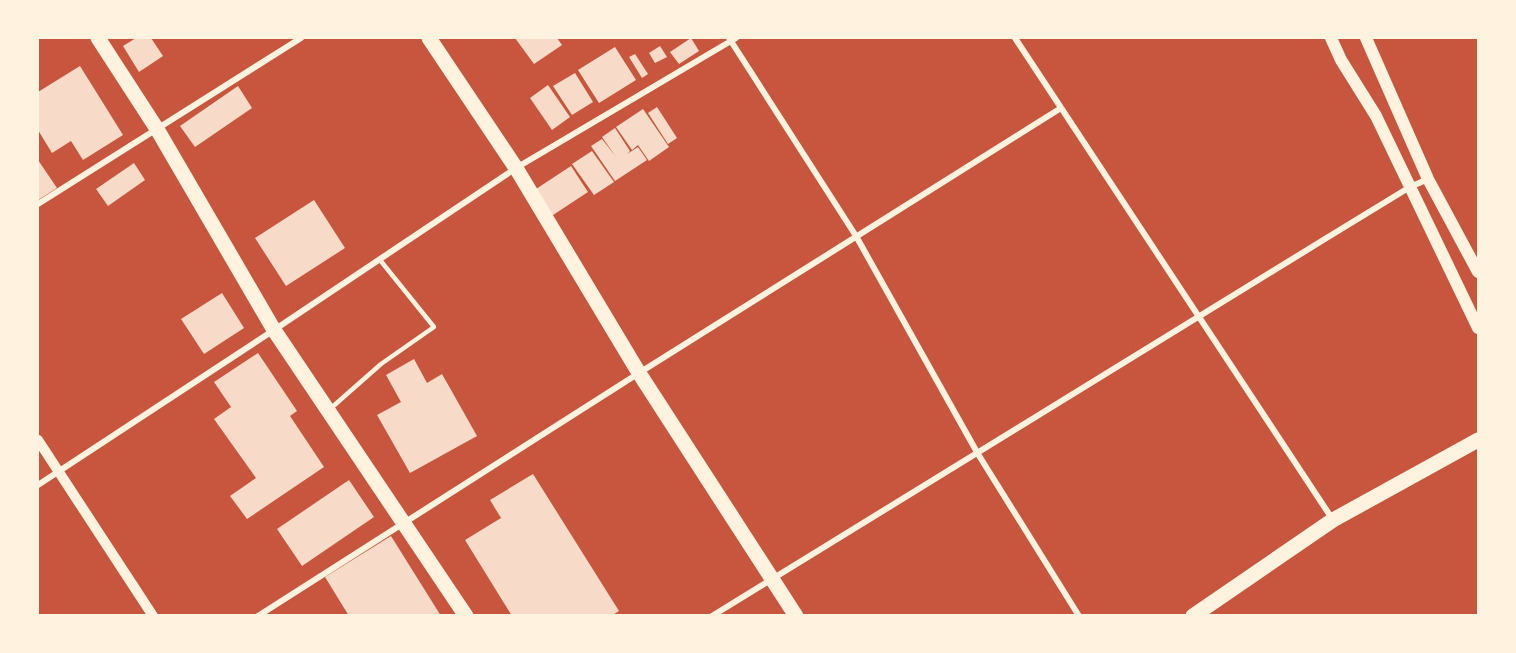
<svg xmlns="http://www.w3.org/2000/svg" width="1516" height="653" viewBox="0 0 1516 653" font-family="Manrope,sans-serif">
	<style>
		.building { fill: #f7dbc8 }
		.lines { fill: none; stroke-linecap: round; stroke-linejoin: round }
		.service { stroke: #fff3e0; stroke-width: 4.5 }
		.minor { stroke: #fff3e0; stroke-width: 6 }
		.tertiary { stroke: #fff3e0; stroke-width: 10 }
		.secondary { stroke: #fff3e0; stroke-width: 12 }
		.primary { stroke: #fff3e0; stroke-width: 15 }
	</style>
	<rect width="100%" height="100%" fill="#c8553d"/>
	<path class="building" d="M 136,38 L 151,38 L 163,56 L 139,72 L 123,46 Z
		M 515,38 L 557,38 L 562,45 L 534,64 Z
		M 691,38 L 699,51 L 679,64 L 670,52 Z
		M 660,46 L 667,57 L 655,63 L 649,53 Z
		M 615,47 L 636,80 L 599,103 L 578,70 Z
		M 635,54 L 648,74 L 642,78 L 629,57 Z
		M 80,66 L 123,135 L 83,160 L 71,141 L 52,153 L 38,130 L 38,92 Z
		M 575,73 L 593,102 L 572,115 L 553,86 Z
		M 548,85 L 570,117 L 552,130 L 530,98 Z
		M 238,86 L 252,108 L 195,147 L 180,126 Z
		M 657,107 L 677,138 L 668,144 L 648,113 Z
		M 643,109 L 669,147 L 649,161 L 638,145 L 632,150 L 616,127 Z
		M 615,128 L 630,151 L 627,154 L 638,147 L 647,160 L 615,181 L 591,146 L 602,139 L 616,157 L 602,137 Z
		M 592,151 L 614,182 L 594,195 L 572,164 Z
		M 38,160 L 57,188 L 38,200 Z
		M 134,163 L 145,180 L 108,206 L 96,189 Z
		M 571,166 L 588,192 L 550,217 L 533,191 Z
		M 314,200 L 345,248 L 286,286 L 255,238 Z
		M 222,293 L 244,328 L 204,354 L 181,319 Z
		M 258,353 L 297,411 L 290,416 L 324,467 L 247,519 L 230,496 L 256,478 L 214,419 L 231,407 L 214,382 Z
		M 414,359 L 427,383 L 442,374 L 477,436 L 410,473 L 377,415 L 401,402 L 386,375 Z
		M 533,474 L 619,611 L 611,616 L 512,616 L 465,540 L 501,518 L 490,500 Z
		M 349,480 L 374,517 L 302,566 L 277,529 Z
		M 391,536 L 441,616 L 349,616 L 325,577 Z"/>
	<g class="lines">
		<path class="service" d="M 330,409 L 381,364 L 434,327 L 380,260"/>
		<path class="minor" d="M 729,38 L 856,236 L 978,454 L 1079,616
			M 1015,38 L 1333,520
			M 38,204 L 301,38
			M 38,485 L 274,330 L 516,168 L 736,38
			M 258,616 L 639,373 L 1061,108
			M 712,616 C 946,474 1177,329 1410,187 L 1428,179"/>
		<path class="tertiary" d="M 38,440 L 153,616"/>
		<path class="secondary" d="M 1331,38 L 1341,60 L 1376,116 L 1478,328
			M 1366,38 L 1428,179 L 1478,272"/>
		<path class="primary" d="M 98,38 L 157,129 L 274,330 L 466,616
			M 429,38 L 516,168 L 639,373 L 796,616
			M 1193,616 L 1333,520 L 1478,440"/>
	</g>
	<rect width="1516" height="653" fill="none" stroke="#fff3e0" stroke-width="78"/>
</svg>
